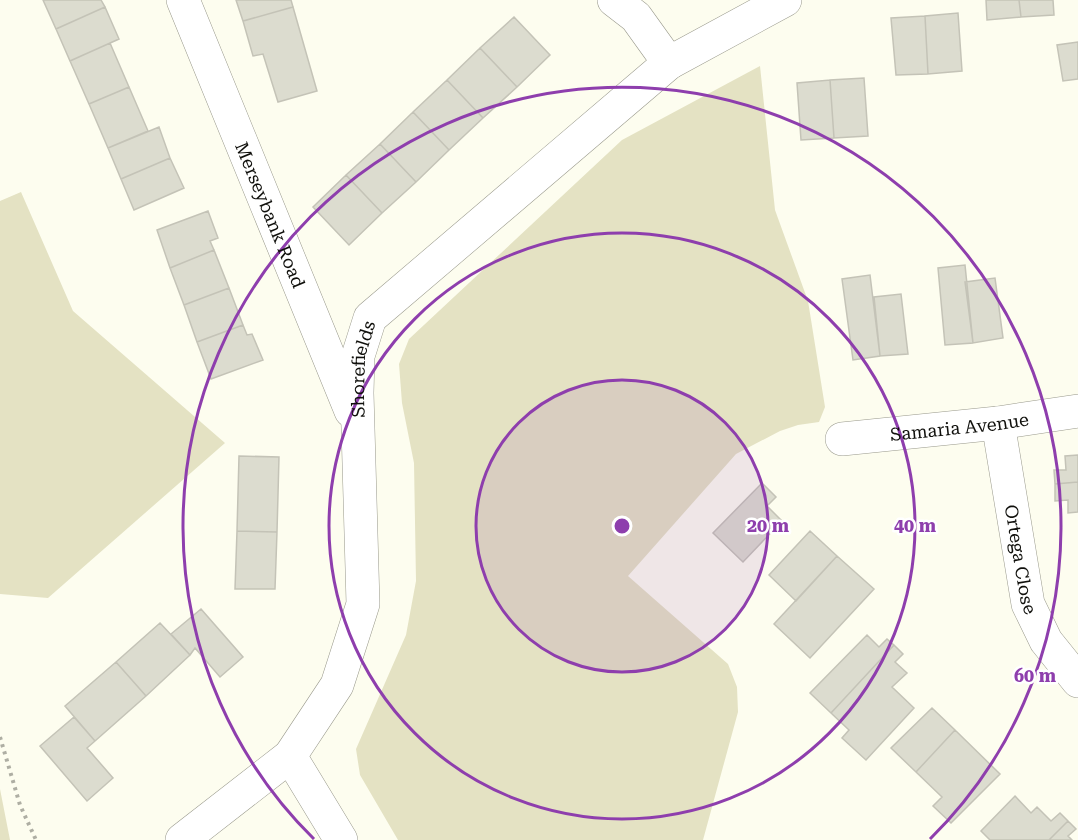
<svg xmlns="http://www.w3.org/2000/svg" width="1078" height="840" viewBox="0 0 1078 840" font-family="'Roboto Serif',serif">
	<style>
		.green { fill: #e4e2c3 }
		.building { fill: #dcdccf; stroke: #c4c3b7; stroke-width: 1.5 }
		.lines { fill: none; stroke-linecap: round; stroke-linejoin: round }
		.minor-casing { stroke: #99998c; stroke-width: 34 }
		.path { stroke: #aeaea3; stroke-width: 4; stroke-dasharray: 3 4.5; stroke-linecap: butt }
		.minor { stroke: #fff; stroke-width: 33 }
		.ring { fill: none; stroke: #8e3ead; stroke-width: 3 }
		.labels { text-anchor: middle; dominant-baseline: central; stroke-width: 5; stroke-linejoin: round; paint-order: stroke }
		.street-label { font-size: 18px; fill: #10100c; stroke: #fff }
		.centre { fill: #8e3ead; stroke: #fff; stroke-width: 3 }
		.ring-label { font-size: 18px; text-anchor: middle; font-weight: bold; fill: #8e3ead; stroke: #fff; stroke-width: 5; stroke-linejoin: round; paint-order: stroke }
	</style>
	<rect width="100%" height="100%" fill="#fdfdef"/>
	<path class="green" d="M 760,66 L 775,210 L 808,301 L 825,407 L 819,422 L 798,425 L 780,431 L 736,454 L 628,576 L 728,664 L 737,687 L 738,712 L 703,840 L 398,840 L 360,775 L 356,749 L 406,635 L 416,581 L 414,463 L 402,403 L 399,364 L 409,339 L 622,140 Z
		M 21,192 L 73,311 L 225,443 L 48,598 L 0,594 L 0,201 Z
		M 0,789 L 10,840 L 0,840 Z"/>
	<path class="building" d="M 43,0 L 101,0 L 105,7 L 56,29 Z
		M 236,0 L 291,0 L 293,7 L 243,21 Z
		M 986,0 L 1019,0 L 1021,17 L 987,20 Z
		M 1019,0 L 1053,0 L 1054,15 L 1021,17 Z
		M 105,7 L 119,39 L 70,61 L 56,29 Z
		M 293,7 L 317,91 L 278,102 L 263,54 L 253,56 L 243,21 Z
		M 958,13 L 962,71 L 928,74 L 925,16 Z
		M 925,16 L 928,74 L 896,75 L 891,18 Z
		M 514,17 L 550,55 L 517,87 L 480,48 Z
		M 1078,42 L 1078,79 L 1063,81 L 1057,45 Z
		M 110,43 L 129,87 L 89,104 L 70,61 Z
		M 480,48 L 517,87 L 483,118 L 447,80 Z
		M 864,78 L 868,136 L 834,138 L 830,80 Z
		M 447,80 L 483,118 L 449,150 L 413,112 Z
		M 830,80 L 834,138 L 801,140 L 797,83 Z
		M 129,87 L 148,131 L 108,148 L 89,104 Z
		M 413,112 L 449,150 L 416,182 L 380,144 Z
		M 159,127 L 170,158 L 121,179 L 108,148 Z
		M 380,144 L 416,182 L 382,213 L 346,175 Z
		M 170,158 L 184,188 L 134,210 L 121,179 Z
		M 346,175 L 382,213 L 349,245 L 313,207 Z
		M 208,211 L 218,238 L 210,241 L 214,250 L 170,268 L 157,230 Z
		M 214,250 L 229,288 L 184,305 L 170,268 Z
		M 965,265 L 973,343 L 945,345 L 938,268 Z
		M 870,275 L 880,356 L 853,360 L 842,279 Z
		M 995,278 L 1003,338 L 973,343 L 965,282 Z
		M 229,288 L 243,325 L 197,342 L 184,305 Z
		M 901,294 L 908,354 L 880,356 L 874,297 Z
		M 243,325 L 247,335 L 252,334 L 263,360 L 211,379 L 197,342 Z
		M 1078,455 L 1078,482 L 1055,484 L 1054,470 L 1066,470 L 1065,456 Z
		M 239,456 L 279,457 L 277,532 L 237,531 Z
		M 1078,482 L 1078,512 L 1068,513 L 1068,500 L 1055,501 L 1055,484 Z
		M 762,483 L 776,497 L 767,506 L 782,521 L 743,562 L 713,533 Z
		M 237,531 L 277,532 L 275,589 L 235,589 Z
		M 810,531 L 837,556 L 796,601 L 769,575 Z
		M 837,556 L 874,589 L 810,658 L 774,624 Z
		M 201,609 L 243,657 L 220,677 L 195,648 L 190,655 L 171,634 Z
		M 160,623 L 190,655 L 146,696 L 116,662 Z
		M 867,635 L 879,647 L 887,639 L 894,645 L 831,713 L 810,693 Z
		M 894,645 L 903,654 L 895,662 L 907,673 L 892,687 L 914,708 L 866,760 L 842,738 L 849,730 L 831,713 Z
		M 116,662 L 146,696 L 95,741 L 65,706 Z
		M 932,708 L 955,730 L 916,772 L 891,748 Z
		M 74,717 L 95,741 L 87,748 L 113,778 L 87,801 L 40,746 Z
		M 955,730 L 1000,774 L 951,823 L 933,806 L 942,797 L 916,772 Z
		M 1015,796 L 1031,813 L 1037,807 L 1051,821 L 1060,813 L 1068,821 L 1049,840 L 990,840 L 981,831 Z
		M 1068,821 L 1076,829 L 1068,836 L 1072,840 L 1049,840 Z"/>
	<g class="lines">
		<g class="minor-casing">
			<g id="minor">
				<path id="s1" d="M 183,0 L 351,411"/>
				<path d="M 614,0 L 636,17 L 669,63"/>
				<path id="s2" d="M 998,423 L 1028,604 L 1046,641 L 1078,681"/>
				<path id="s3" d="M 842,439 L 998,423 L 1078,411"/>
				<path d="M 182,840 L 290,756"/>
				<path id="s4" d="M 341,840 L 290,756 L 337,685 L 363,604 L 357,393 L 358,356 L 370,318 L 669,63 L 785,0"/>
			</g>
		</g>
		<path class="path" d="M 0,737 L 20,805 L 36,840"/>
		<use href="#minor" class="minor"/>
	</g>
	<circle cx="622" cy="526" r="146" fill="#8e3ead" fill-opacity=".12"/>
	<g class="ring">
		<circle cx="622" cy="526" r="146"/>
		<circle cx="622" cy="526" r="293"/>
		<path d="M314 839A439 439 0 1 1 930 839"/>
	</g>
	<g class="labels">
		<g class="street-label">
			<text stroke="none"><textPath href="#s1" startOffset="232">Merseybank Road</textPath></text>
			<text stroke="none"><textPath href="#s4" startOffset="504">Shorefields</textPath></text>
			<text stroke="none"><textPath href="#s3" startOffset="118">Samaria Avenue</textPath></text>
			<text stroke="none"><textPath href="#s2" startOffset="138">Ortega Close</textPath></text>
		</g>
	</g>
	<circle cx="622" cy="526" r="9" class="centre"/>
	<g class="ring-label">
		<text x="768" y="532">20 m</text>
		<text x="915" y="532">40 m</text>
		<text x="1035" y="682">60 m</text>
	</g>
</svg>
